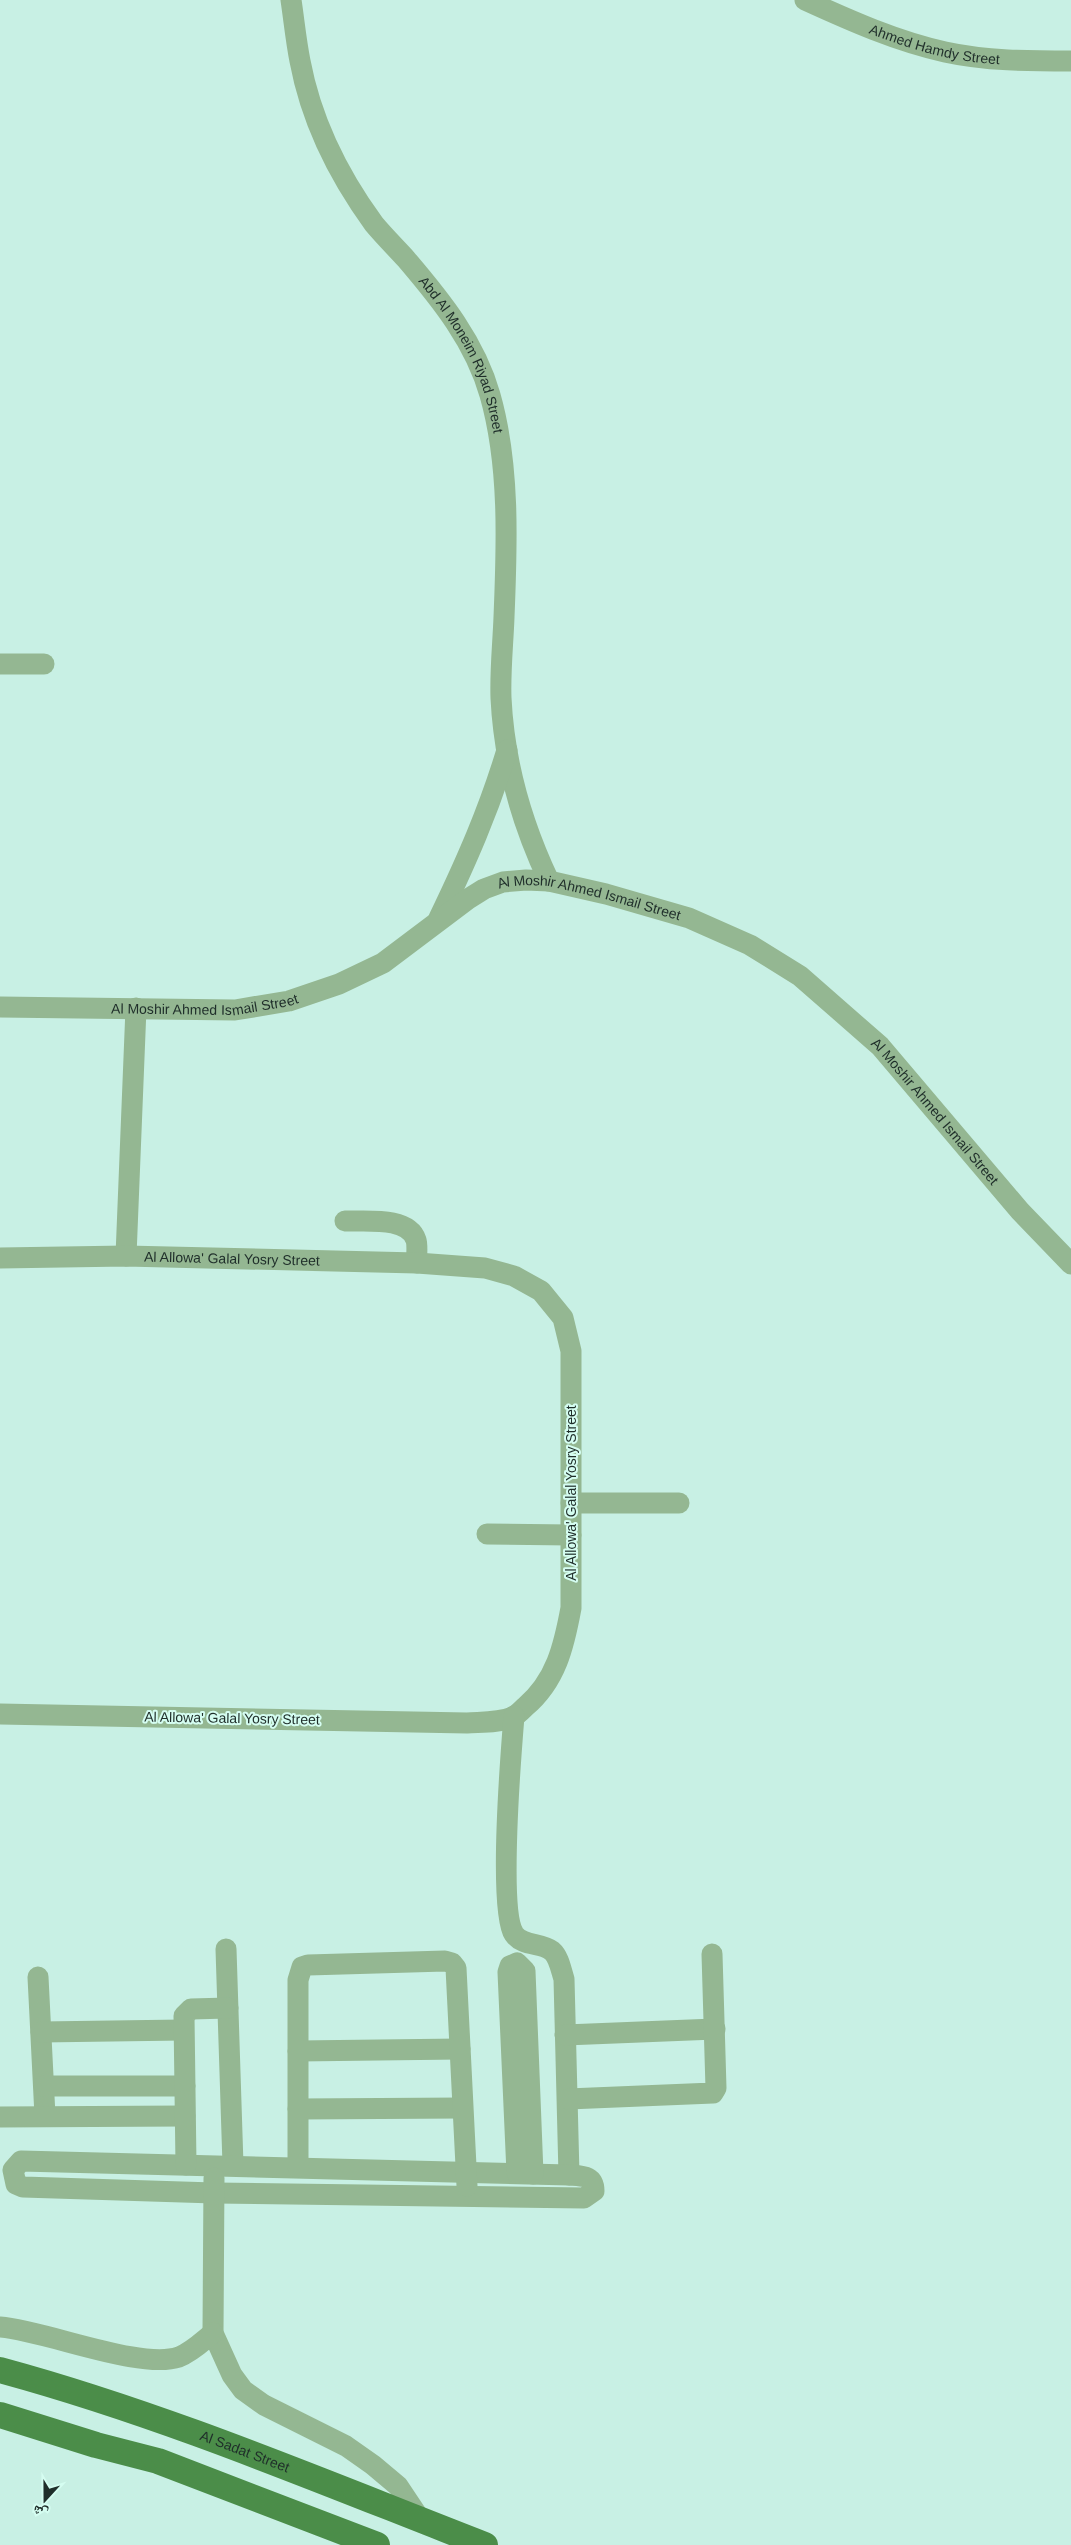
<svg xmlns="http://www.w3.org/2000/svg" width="1071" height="2545" viewBox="0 0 1071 2545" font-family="Helvetica,'Noto Naskh Arabic',sans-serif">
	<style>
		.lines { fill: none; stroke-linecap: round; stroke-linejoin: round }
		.minor { stroke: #94b792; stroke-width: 21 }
		.major { stroke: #4b8d49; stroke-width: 26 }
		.labels { text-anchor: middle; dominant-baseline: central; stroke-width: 4; stroke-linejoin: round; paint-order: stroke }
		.street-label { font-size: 14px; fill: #1f2e2a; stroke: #d5fdf1 }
	</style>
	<rect width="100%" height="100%" fill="#c8f0e4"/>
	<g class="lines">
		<g class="minor">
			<path id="s1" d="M 291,0 C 294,20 296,41 300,61 C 311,120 339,176 374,224 C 384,236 396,248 406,259 C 441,300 475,342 490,395 C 510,465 507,545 504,617 C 503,644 500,671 501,698 C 504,760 522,824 549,881"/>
			<path id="s2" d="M 805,0 C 851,21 896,41 945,52 C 986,61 1029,61 1071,61"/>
			<path d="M 0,664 L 44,664"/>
			<path d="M 439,918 C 466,862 489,810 507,750"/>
			<path id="s3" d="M 0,1007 L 235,1010 L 289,1001 L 339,984 L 383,963 L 468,899 L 484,889 L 503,882 L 526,880 L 549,881 L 606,894 L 689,918 L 750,945 L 800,976 L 880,1046 L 1020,1211 L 1071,1264"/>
			<path d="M 345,1221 C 365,1222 408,1216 416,1240 C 418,1246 416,1257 417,1263"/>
			<path d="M 126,1256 L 136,1008"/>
			<path id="s4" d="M 0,1258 L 126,1256 L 417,1263 L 485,1268 L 514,1276 L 541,1291 L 563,1318 L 571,1351 L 571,1608 C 564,1646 556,1681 525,1707 C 522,1710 517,1715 513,1717 C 499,1723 482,1722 467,1723 L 0,1714"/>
			<path d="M 571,1503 L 679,1503"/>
			<path d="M 487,1534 L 571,1535"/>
			<path d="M 514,1716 C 511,1753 498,1910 514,1934 C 523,1947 541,1942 552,1951 C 559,1957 561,1970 564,1979 L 569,2175"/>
			<path d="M 226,1949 L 233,2165"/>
			<path d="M 38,1977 L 45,2116"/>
			<path d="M 41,2032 L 183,2030"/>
			<path d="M 565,2035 L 715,2029"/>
			<path d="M 298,2051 L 460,2049"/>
			<path d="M 44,2086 L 185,2086"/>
			<path d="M 568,2099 L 713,2093 L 716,2088 L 712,1954"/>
			<path d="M 298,2109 L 462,2108"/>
			<path d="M 0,2117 L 185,2116"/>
			<path d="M 21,2161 L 569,2175 C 582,2176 594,2175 594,2191 L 584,2198 L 214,2193 L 23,2187 L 16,2184 L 13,2170 Z"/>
			<path d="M 186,2165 L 184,2016 L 191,2009 L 228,2008"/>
			<path d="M 298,2167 L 298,1980 L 302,1967 L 308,1965 L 445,1961 L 452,1963 L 456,1968 L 467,2186"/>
			<path d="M 517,2173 L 508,1972 L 510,1966 L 517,1963 L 525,1971 L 533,2174"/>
			<path d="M 214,2178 L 213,2333 L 232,2375 L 243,2390 L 264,2405 L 346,2446 L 373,2465 L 398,2486 L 420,2519"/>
			<path d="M 0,2327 C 47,2331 140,2370 179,2357 C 192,2352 203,2341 213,2333"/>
		</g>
		<g class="major">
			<path id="s5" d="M 0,2370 C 166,2415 325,2483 485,2545"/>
			<path d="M 0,2415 L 96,2445 L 158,2461 L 377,2545"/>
		</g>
	</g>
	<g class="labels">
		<g class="street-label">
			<text stroke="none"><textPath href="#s2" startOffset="138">Ahmed Hamdy Street</textPath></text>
			<text stroke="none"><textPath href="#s1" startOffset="402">Abd Al Moneim Riyad Street</textPath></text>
			<text stroke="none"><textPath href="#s3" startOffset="625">Al Moshir Ahmed Ismail Street</textPath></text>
			<text stroke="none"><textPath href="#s3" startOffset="205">Al Moshir Ahmed Ismail Street</textPath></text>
			<text stroke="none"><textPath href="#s3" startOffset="1045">Al Moshir Ahmed Ismail Street</textPath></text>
			<text stroke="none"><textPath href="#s4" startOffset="232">Al Allowa' Galal Yosry Street</textPath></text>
			<text transform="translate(571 1493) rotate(-90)">Al Allowa' Galal Yosry Street</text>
			<text transform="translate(232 1718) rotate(1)">Al Allowa' Galal Yosry Street</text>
			<text stroke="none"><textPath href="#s5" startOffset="258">Al Sadat Street</textPath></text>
		</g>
	</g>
	<g transform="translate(45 2500) rotate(201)" stroke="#d5fdf1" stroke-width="4" paint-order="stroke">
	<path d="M0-4L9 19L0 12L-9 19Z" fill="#1f2e2a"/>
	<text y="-8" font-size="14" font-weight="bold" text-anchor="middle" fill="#1f2e2a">ش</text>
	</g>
</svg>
